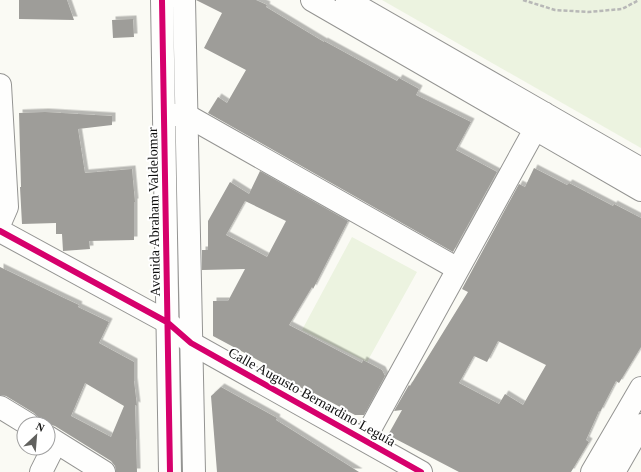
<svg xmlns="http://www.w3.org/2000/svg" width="641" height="472" viewBox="0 0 641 472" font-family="'Times New Roman',serif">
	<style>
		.pitch { fill: #ecf3e0 }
		.building { fill: #9e9d99; fill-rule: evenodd; filter: url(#shadow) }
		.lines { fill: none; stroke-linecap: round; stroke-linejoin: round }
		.minor-casing { stroke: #949492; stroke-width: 24 }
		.tertiary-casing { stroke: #949492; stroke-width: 24 }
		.path { stroke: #b8b8b7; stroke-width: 2.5; stroke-dasharray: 4 2; stroke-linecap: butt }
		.minor { stroke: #fefefd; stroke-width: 22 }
		.tertiary { stroke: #fefefd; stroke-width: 22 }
		.cycleway-casing { stroke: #fff; stroke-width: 8 }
		.cycleway { stroke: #d6006c; stroke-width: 6 }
		.labels { text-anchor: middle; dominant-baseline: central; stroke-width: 4; stroke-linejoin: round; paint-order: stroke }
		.street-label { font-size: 14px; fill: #0e0e0e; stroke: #fff }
	</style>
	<defs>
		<filter id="shadow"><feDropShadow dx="3.5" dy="-3.5" stdDeviation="0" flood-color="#0004"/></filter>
	</defs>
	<rect width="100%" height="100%" fill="#fafaf4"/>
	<path class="pitch" d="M 382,0 L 641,0 L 641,148 Z
		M 352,237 L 417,272 L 367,362 L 302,330 Z"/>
	<path class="building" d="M 19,0 L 67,0 L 74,20 L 19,19 Z
		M 196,0 L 256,0 L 267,5 L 266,7 L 324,42 L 324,41 L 397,81 L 399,78 L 419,89 L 416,95 L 471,122 L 456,150 L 497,172 L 453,252 L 208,113 L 218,97 L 227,103 L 246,70 L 204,48 L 222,13 Z
		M 133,19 L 134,37 L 113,38 L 112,20 Z
		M 45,112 L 112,116 L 112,125 L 78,129 L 85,173 L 132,169 L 135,202 L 134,202 L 134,240 L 89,241 L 90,249 L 63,251 L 62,234 L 56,234 L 56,223 L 22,224 L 20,187 L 21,187 L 19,113 Z
		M 534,168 L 567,185 L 569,183 L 613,206 L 614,204 L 641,218 L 641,347 L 619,383 L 616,381 L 600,412 L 599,411 L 586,440 L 589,442 L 571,472 L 459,472 L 388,435 L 402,410 L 394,411 L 409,385 L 410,386 L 468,292 L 462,289 L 519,184 L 525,187 ZM 498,341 L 546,365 L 523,405 L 505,394 L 499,404 L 459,383 L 474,356 L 487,362 Z
		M 260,171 L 348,221 L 313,289 L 312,287 L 289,325 L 362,363 L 363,360 L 382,370 L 385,376 L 364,415 L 355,415 L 314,393 L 314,394 L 289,382 L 288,383 L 265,370 L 267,365 L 213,336 L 213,301 L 228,301 L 245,269 L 202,270 L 202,250 L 208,250 L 208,221 L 230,182 L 249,194 ZM 245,201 L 286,221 L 267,257 L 226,235 Z
		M 0,267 L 64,298 L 79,305 L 78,307 L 109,322 L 99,343 L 134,362 L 134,381 L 137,406 L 135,405 L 137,472 L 116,472 L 115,466 L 111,461 L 55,426 L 48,424 L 40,424 L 39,418 L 34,413 L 6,396 L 0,395 ZM 85,383 L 124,406 L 111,437 L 71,416 Z
		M 221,387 L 277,418 L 276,420 L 359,472 L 217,472 L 211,396 Z"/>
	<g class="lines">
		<g class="minor-casing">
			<path id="minor" d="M 312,0 L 641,190
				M 347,0 L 641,169
				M 0,85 L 7,207 L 0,223
				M 170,115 L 186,115 L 458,269
				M 0,231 L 167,322 L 191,343 L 421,472
				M 0,407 L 28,424
				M 48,437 L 104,472
				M 364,440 L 544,113
				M 41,472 L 56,442
				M 592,472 L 641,388
				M 614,472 L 641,425"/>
		</g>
		<g class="tertiary-casing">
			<path id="tertiary" d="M 162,0 L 170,472
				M 184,0 L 194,472"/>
		</g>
		<path class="path" d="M 523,0 L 555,10 L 588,12 L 622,9 L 639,0"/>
		<use href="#minor" class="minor"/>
		<use href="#tertiary" class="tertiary"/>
		<g class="cycleway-casing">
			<path id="cycleway" d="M 162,0 L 170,472
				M 0,231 L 167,322 L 191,343 L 421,472"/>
		</g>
		<use href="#cycleway" class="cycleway"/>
	</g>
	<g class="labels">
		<g class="street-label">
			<text transform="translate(154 212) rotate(-91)">Avenida Abraham Valdelomar</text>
			<text transform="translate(312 397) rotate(29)">Calle Augusto Bernardino Leguía</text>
		</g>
	</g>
	<g transform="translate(36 436) rotate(26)"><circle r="19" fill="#ffffff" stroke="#9f9f9f"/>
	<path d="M0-3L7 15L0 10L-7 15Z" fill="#61615e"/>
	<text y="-6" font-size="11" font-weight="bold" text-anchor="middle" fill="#0e0e0e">N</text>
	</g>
</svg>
